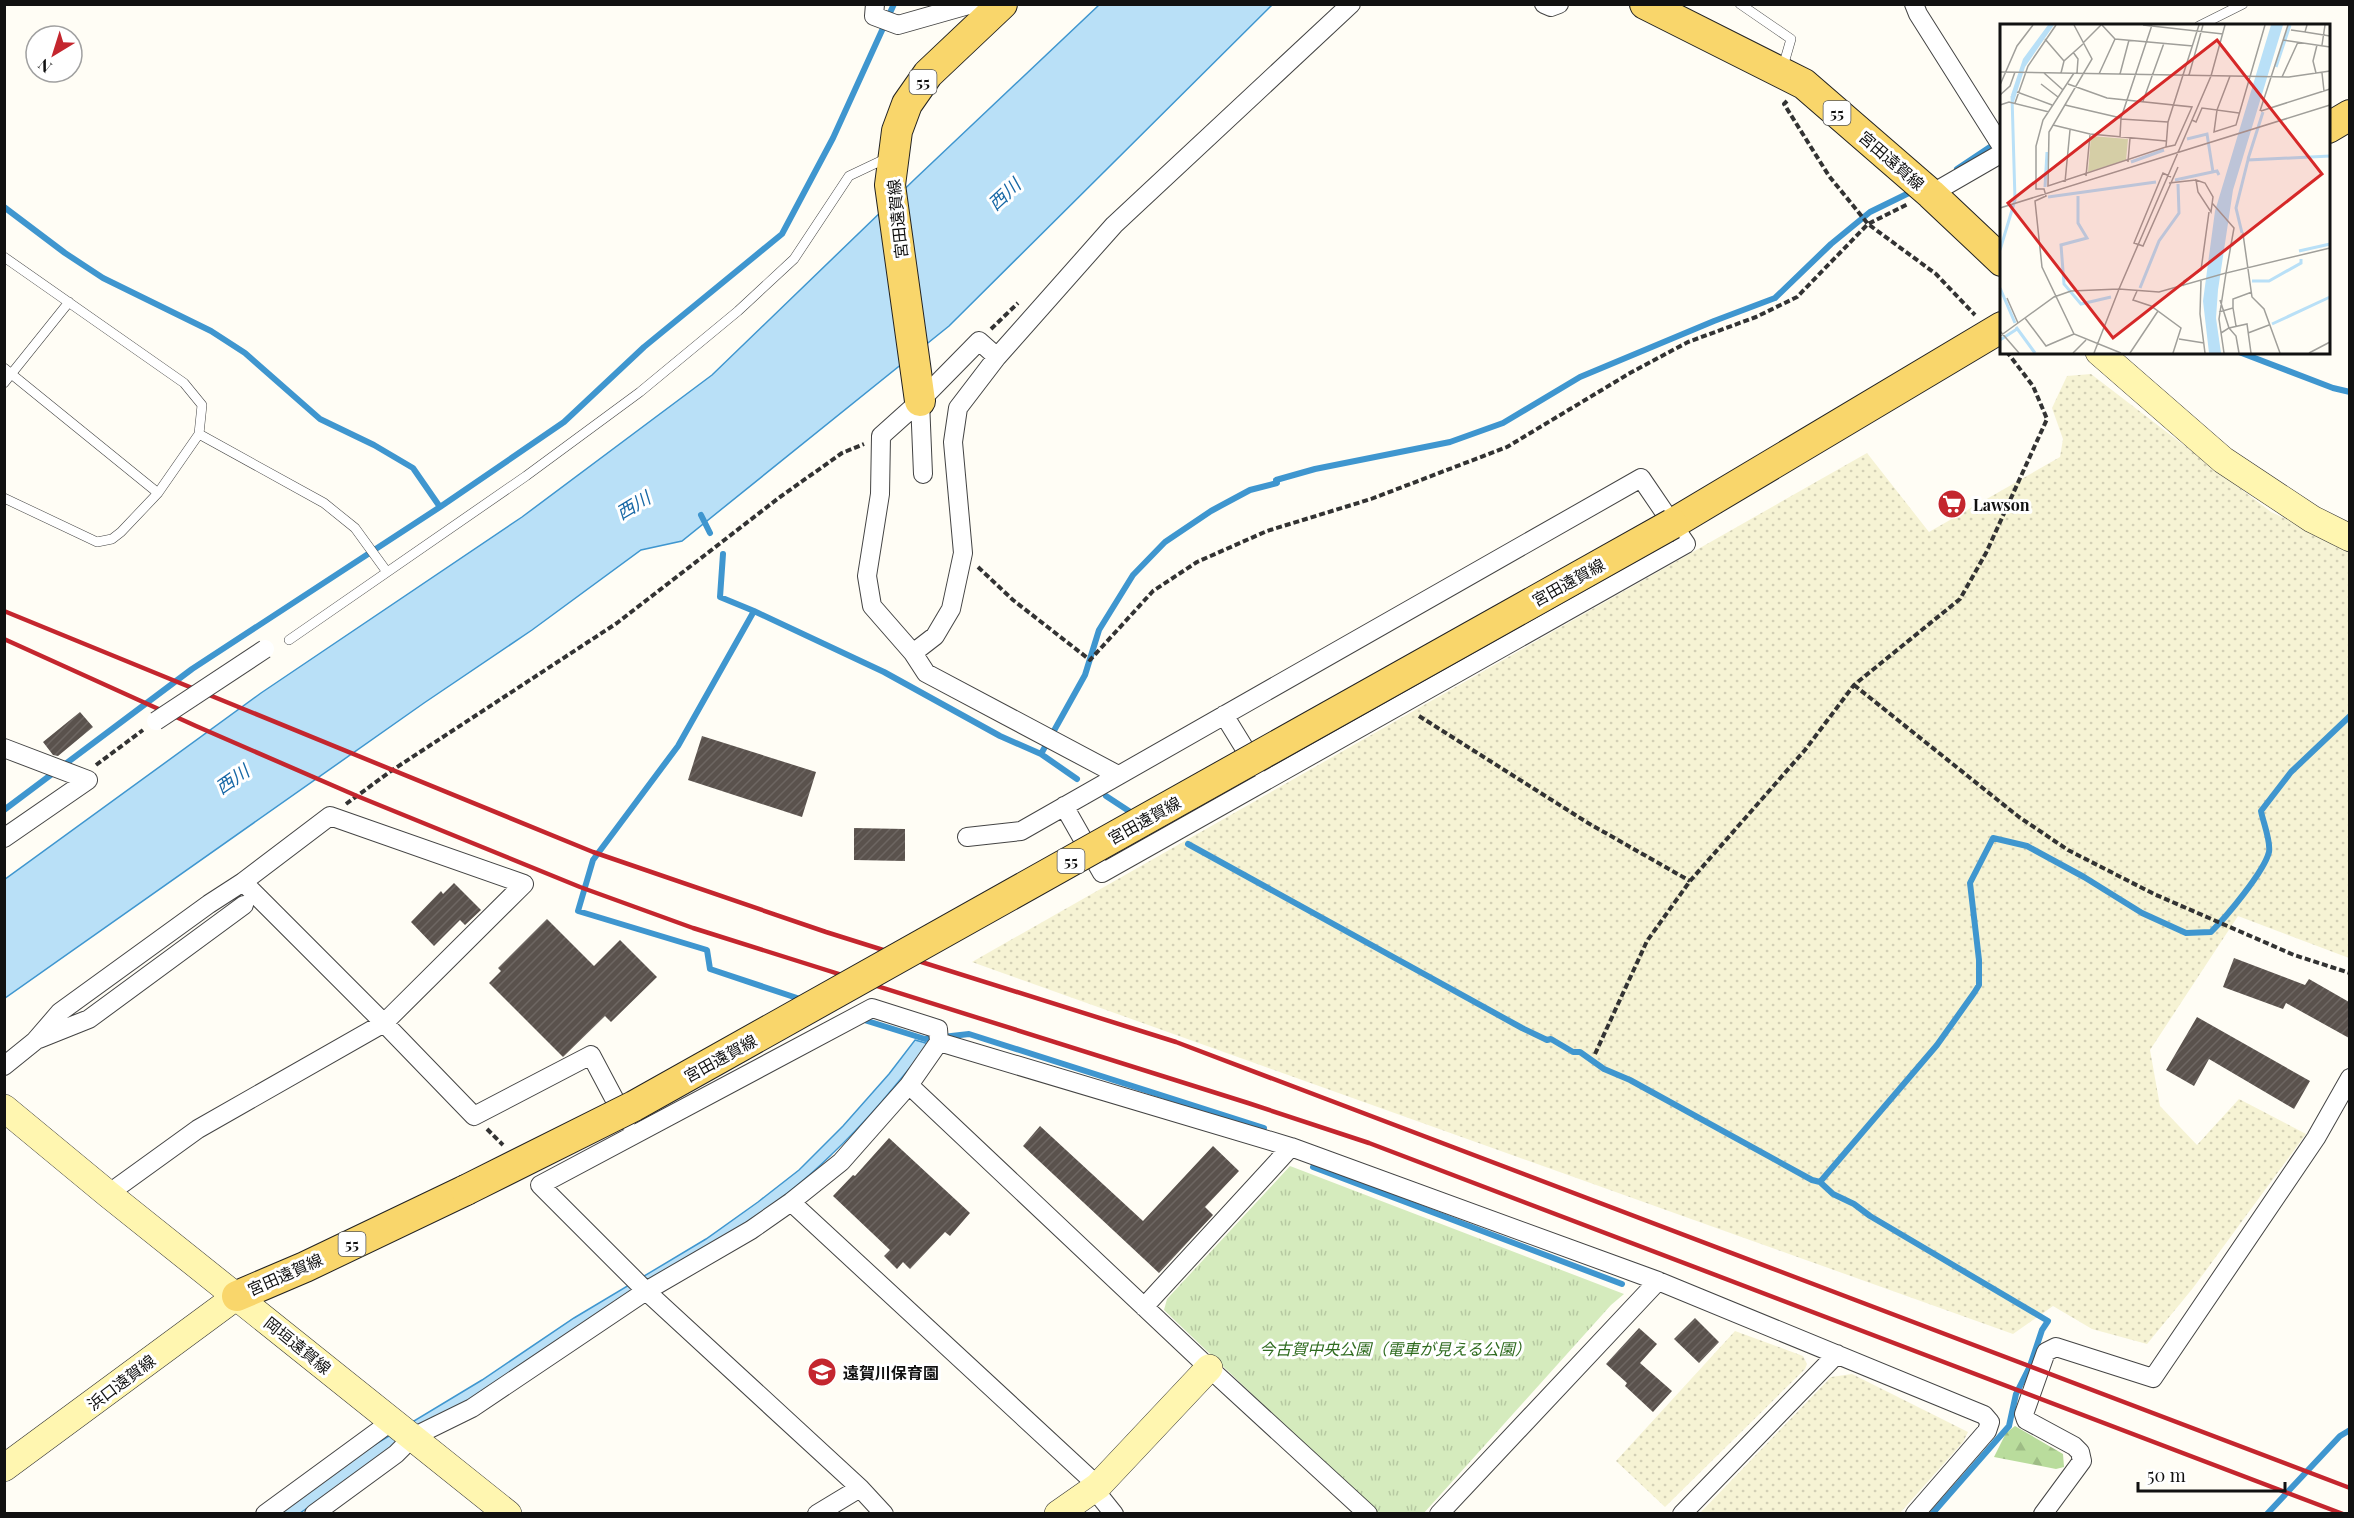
<svg xmlns="http://www.w3.org/2000/svg" width="2354" height="1518" viewBox="0 0 2354 1518" font-family="'Playfair Display','Noto Sans JP',serif">
	<style>
		.farmland { fill: url(#farmland-dots) }
		.grass { fill: url(#grass-tufts) }
		.forest { fill: url(#forest-firs) }
		.water { fill: #b9e0f7; stroke: #3f96cf; stroke-width: 1.5 }
		.lines { fill: none; stroke-linecap: round; stroke-linejoin: round }
		.stream { stroke: #3f96cf; stroke-width: 6 }
		.building { fill: url(#building-hatch) }
		.lane-casing { stroke: #444; stroke-width: 10 }
		.street-casing { stroke: #444; stroke-width: 20 }
		.secondary-casing { stroke: #333; stroke-width: 28 }
		.primary-casing { stroke: #222; stroke-width: 32 }
		.path { stroke: #333; stroke-width: 4; stroke-dasharray: 6 3; stroke-linecap: butt }
		.lane { stroke: #fff; stroke-width: 9 }
		.street { stroke: #fff; stroke-width: 18 }
		.secondary { stroke: #fff6b0; stroke-width: 27 }
		.primary { stroke: #f9d66b; stroke-width: 30 }
		.rail { stroke: #c4262e; stroke-width: 4.5 }
		.street-bridge-casing { stroke: #444; stroke-width: 20; stroke-linecap: butt }
		.primary-bridge-casing { stroke: #222; stroke-width: 32; stroke-linecap: butt }
		.street-bridge { stroke: #fff; stroke-width: 18 }
		.primary-bridge { stroke: #f9d66b; stroke-width: 30 }
		.labels { text-anchor: middle; dominant-baseline: central; stroke-width: 6; stroke-linejoin: round; paint-order: stroke }
		.shield { fill: #fff; stroke: #585858; stroke-width: 1.5 }
		.shield-label { font-size: 15px; font-weight: bold; fill: #111 }
		.street-label { font-size: 16px; fill: #111; stroke: #fff }
		.poi-label { font-size: 16px; font-weight: bold; fill: #111; stroke: #fff; text-anchor: start }
		.park-label { font-size: 16px; font-style: italic; fill: #2f6b1f; stroke: #fff }
		.water-label { font-size: 18px; font-style: italic; fill: #1768a6; stroke: #fff }
		.inset-river { fill: none; stroke: #b9e0f7; stroke-width: 3 }
		.inset-road { fill: none; stroke: #a09f9a; stroke-width: 1.5 }
		.view { fill: #d62828; fill-opacity: 0.15; stroke: #d62828; stroke-width: 3 }
		.inset-edge { fill: none; stroke: #111; stroke-width: 3 }
	</style>
	<defs>
		<pattern id="farmland-dots" width="8" height="8" patternUnits="userSpaceOnUse" patternTransform="scale(1.5)"><rect width="8" height="8" fill="#f6f3d4"/><path d="M2 2h.1M6 6h.1" fill="none" stroke="#d2cfb5" stroke-width="1.8" stroke-linecap="round"/></pattern>
		<pattern id="grass-tufts" width="24" height="20" patternUnits="userSpaceOnUse" patternTransform="scale(1.5)"><rect width="24" height="20" fill="#d5ebbd"/><path d="M3 7l-1-3M5 7V3M7 7l1-3M15 17l-1-3M17 17v-4M19 17l1-3" fill="none" stroke="#b6c8a1"/></pattern>
		<pattern id="forest-firs" width="22" height="20" patternUnits="userSpaceOnUse" patternTransform="scale(1.5)"><rect width="22" height="20" fill="#b9dc9c"/><path d="M5 1l3.5 6h-7zM16 11l3.5 6h-7z" fill="#9ebc85"/></pattern>
		<pattern id="building-hatch" width="6" height="6" patternUnits="userSpaceOnUse" patternTransform="scale(1.5)"><rect width="6" height="6" fill="#5a524d"/><path d="M-1 1l2-2M0 6l6-6M5 7l2-2" fill="none" stroke="#6d6662"/></pattern>
	</defs>
	<rect width="100%" height="100%" fill="#fffdf5"/>
	<path class="farmland" d="M 2091,374 L 2271,512 L 2349,548 L 2349,958 L 2238,916 L 2150,1050 L 2160,1106 L 2197,1145 L 2239,1099 L 2306,1134 L 2193,1288 L 2147,1344 L 2092,1329 L 2053,1306 L 2013,1334 L 972,962 L 1867,453 L 1929,532 L 2060,457 L 2063,439 L 2052,408 L 2067,376 Z
		M 1735,1331 L 1803,1356 L 1807,1364 L 1805,1369 L 1665,1507 L 1616,1461 Z
		M 1852,1374 L 1968,1432 L 1963,1442 L 1900,1513 L 1700,1513 L 1831,1377 Z"/>
	<path class="grass" d="M 1290,1166 L 1624,1294 L 1611,1305 L 1423,1514 L 1377,1513 L 1164,1310 L 1167,1299 Z"/>
	<path class="forest" d="M 2015,1426 L 2063,1454 L 2064,1467 L 2056,1469 L 1994,1457 L 2006,1433 Z"/>
	<path class="water" d="M 1099,5 L 1272,5 L 949,326 L 682,541 L 641,550 L 532,630 L 424,703 L 5,998 L 4,880 L 261,693 L 522,517 L 712,375 L 916,178 Z
		M 915,1040 L 929,1044 C 898,1083 867,1121 831,1155 C 805,1181 775,1203 745,1225 L 385,1455 L 300,1513 L 279,1514 L 364,1451 L 482,1380 L 574,1318 L 706,1239 L 758,1202 L 799,1170 L 843,1126 L 889,1074 Z"/>
	<g class="lines">
		<path class="stream" d="M 1957,169 L 1996,143
			M 4,207 L 65,253 L 103,278 L 211,331 L 245,353 L 320,419 L 374,445 L 413,468 L 440,507 L 564,422 L 644,347 L 782,234 L 833,138 L 894,4
			M 2239,352 L 2333,388 L 2350,392
			M 701,515 L 710,533
			M 723,554 L 720,597 L 754,611 L 884,672 L 1000,736 L 1041,754 L 1077,779
			M 754,611 L 678,746 L 593,860 L 578,911 L 707,950 L 710,969 L 803,1000
			M 1041,754 L 1085,675 L 1099,630 L 1133,575 L 1165,542 L 1211,511 L 1250,490 L 1277,483 L 1276,480 L 1315,469 L 1450,442 L 1503,423 L 1580,377 L 1714,321 L 1775,298 L 1831,244 L 1870,212 L 1913,191
			M 1106,796 L 1135,815
			M 4,810 L 192,669 L 440,507
			M 1188,844 L 1522,1028 L 1547,1040 L 1551,1039 L 1573,1052 L 1580,1052 L 1604,1069 L 1630,1080 L 1812,1180 L 1820,1182 L 1833,1194 L 1854,1204 L 1870,1216 L 2048,1321 L 2042,1330 L 2030,1366 L 2016,1394 L 2009,1426 L 1932,1514
			M 861,1019 L 925,1039 L 969,1034 L 1264,1128
			M 1313,1167 L 1622,1284
			M 1820,1182 L 1937,1045 L 1974,993 L 1979,985 L 1979,960 L 1970,883 L 1993,838 L 2027,846 L 2084,877 L 2142,913 L 2186,933 L 2211,932 C 2226,917 2264,872 2269,852 C 2271,841 2263,822 2261,811 L 2291,772 L 2350,716
			M 2267,1514 L 2340,1436 L 2350,1430"/>
	</g>
	<path class="building" d="M 80,712 L 93,727 L 58,756 L 53,755 L 43,742 Z
		M 702,736 L 816,772 L 802,817 L 688,780 Z
		M 854,828 L 905,829 L 905,861 L 854,860 Z
		M 454,883 L 481,910 L 465,925 L 460,920 L 434,946 L 411,922 L 441,891 L 443,894 Z
		M 547,919 L 594,966 L 620,940 L 657,977 L 611,1022 L 605,1016 L 563,1057 L 489,983 L 501,971 L 498,968 Z
		M 2234,958 L 2305,985 L 2309,979 L 2349,1002 L 2349,1038 L 2286,1003 L 2283,1009 L 2223,987 Z
		M 2197,1017 L 2310,1081 L 2294,1109 L 2209,1059 L 2194,1086 L 2166,1070 Z
		M 1040,1126 L 1143,1221 L 1213,1146 L 1239,1171 L 1205,1207 L 1213,1215 L 1159,1273 L 1023,1146 Z
		M 889,1138 L 970,1213 L 950,1236 L 945,1232 L 910,1269 L 903,1262 L 897,1269 L 884,1256 L 890,1250 L 833,1196 L 853,1175 L 855,1176 Z
		M 1695,1318 L 1719,1342 L 1699,1363 L 1674,1339 Z
		M 1639,1328 L 1657,1344 L 1640,1363 L 1672,1391 L 1653,1412 L 1625,1386 L 1627,1383 L 1606,1364 Z"/>
	<g class="lines">
		<g class="lane-casing">
			<path id="lane" d="M 1740,4 L 1791,39 L 1782,70
				M 2199,26 L 2243,4
				M 4,257 L 184,383 L 202,405 L 199,434 L 158,493 L 121,532 L 112,539 L 97,542 L 4,498
				M 4,368 L 158,493
				M 4,383 L 69,302
				M 199,434 L 324,503 L 355,528 L 387,572
				M 289,640 L 526,476 L 640,392 L 738,311 L 794,259 L 849,176 L 887,158"/>
		</g>
		<g class="street-casing">
			<path id="street" d="M 875,4 L 874,16 L 898,25 L 972,4
				M 1544,4 L 1551,7 L 1559,4
				M 1914,4 L 1918,14 L 2002,147
				M 1931,194 L 2002,153
				M 979,341 L 997,357 L 958,408 L 953,442 L 963,553 L 951,609 L 935,636 L 913,653 L 872,606 L 867,576 L 880,494 L 881,436 L 920,401 Z
				M 997,357 L 1114,225 L 1351,4
				M 920,401 L 923,474
				M 913,653 L 926,673 L 1118,775
				M 1224,715 L 1256,767
				M 4,748 L 88,780
				M 967,837 L 1021,831 L 1641,478 L 1686,544 L 1102,873 L 1064,806
				M 4,838 L 88,780
				M 39,1039 L 89,1019 L 244,905
				M 4,1066 L 35,1041 L 60,1012 L 209,904 L 243,882 L 330,816 L 524,884 L 384,1023 L 243,882
				M 909,1085 L 1209,1368 L 1368,1514
				M 108,1194 L 198,1129 L 384,1023 L 474,1116 L 591,1055 L 626,1121
				M 791,1202 L 1098,1486
				M 1144,1307 L 1291,1147
				M 1094,1489 L 1114,1514
				M 265,1514 L 392,1421
				M 314,1514 L 396,1454 L 413,1437 L 472,1408 L 646,1291 L 751,1230 L 791,1202 L 841,1162 L 909,1085 L 939,1042 L 1291,1147 L 1658,1281 L 1984,1415 L 1990,1422 L 1987,1431 L 1915,1514
				M 817,1514 L 860,1488
				M 884,1514 L 860,1488 L 646,1291 L 540,1185 L 872,1008 L 938,1029 L 939,1042
				M 1439,1514 L 1658,1281
				M 1682,1514 L 1837,1354
				M 2043,1514 L 2082,1461 L 2080,1452 L 2074,1446 L 2026,1420 L 2024,1414 L 2046,1352 L 2056,1347 L 2153,1378 L 2316,1138 L 2350,1078"/>
		</g>
		<g class="secondary-casing">
			<path id="secondary" d="M 2099,352 L 2223,460 L 2312,519 L 2350,538
				M 4,1108 L 108,1194 L 508,1514
				M 4,1468 L 237,1296
				M 1058,1514 L 1098,1486 L 1209,1368"/>
		</g>
		<g class="primary-casing">
			<path id="primary" d="M 1645,4 L 1804,84 L 1931,194 L 2002,261
				M 2328,128 L 2350,115
				M 920,401 L 890,185 L 897,131 L 907,104 L 928,74 L 1002,4
				M 1672,524 L 2002,327
				M 237,1296 L 305,1267 L 466,1190"/>
		</g>
		<path class="path" d="M 1787,101 L 1784,104 L 1829,176 L 1868,224 L 1936,274 L 1975,315
			M 991,329 L 1018,303
			M 978,567 L 1013,600 L 1090,660 L 1153,591 L 1197,562 L 1267,531 L 1371,499 L 1507,447 L 1630,373 L 1688,342 L 1756,317 L 1797,297 L 1868,224 L 1908,204
			M 1854,685 L 2019,817 L 2068,850 L 2154,894 L 2294,955 L 2350,973
			M 1419,716 L 1588,823 L 1690,881
			M 96,765 L 143,730
			M 346,804 L 391,771 L 617,623 L 780,497 L 842,453 L 864,444
			M 1595,1054 L 1647,941 L 1690,881 L 1805,750 L 1854,685 L 1960,599 L 1986,553 L 2047,419 L 2033,386 L 2007,352
			M 487,1129 L 503,1145"/>
		<use href="#lane" class="lane"/>
		<use href="#street" class="street"/>
		<use href="#secondary" class="secondary"/>
		<use href="#primary" class="primary"/>
		<path class="rail" d="M 4,611 L 593,852 L 826,932 L 1176,1042 L 2350,1488
			M 4,639 L 196,726 L 357,796 L 580,887 L 693,928 L 1248,1103 L 1369,1143 L 2343,1514"/>
		<g class="street-bridge-casing">
			<path id="street-bridge" d="M 156,721 L 265,649"/>
		</g>
		<g class="primary-bridge-casing">
			<path id="primary-bridge" d="M 466,1190 L 634,1106 L 1672,524"/>
		</g>
		<use href="#street-bridge" class="street-bridge"/>
		<use href="#primary-bridge" class="primary-bridge"/>
	</g>
	<defs>
		<g id="supermarket-disc" transform="scale(1.5)"><circle r="9.5" fill="#c4262e" stroke="#fff"/><path d="M-6-5.5h2.5l.6 2H6L4.5 2H-2.5L-4.4-4H-6ZM-1.5 3.2a1.3 1.3 0 1 0 .1 0ZM3 3.2a1.3 1.3 0 1 0 .1 0Z" fill="#fff"/></g>
		<g id="school-disc" transform="scale(1.5)"><circle r="9.5" fill="#c4262e" stroke="#fff"/><path d="M0-5L7-2L0 1L-7-2ZM-4 1L0 2.5L4 1V4Q0 6-4 4Z" fill="#fff"/></g>
	</defs>
	<g fill-rule="evenodd">
		<use href="#supermarket-disc" x="1952" y="504"/>
		<use href="#school-disc" x="822" y="1372"/>
	</g>
	<g class="labels">
		<g class="shield">
			<rect x="909.5" y="70" width="27" height="24" rx="4.5"/>
			<rect x="1823.5" y="101" width="27" height="24" rx="4.5"/>
			<rect x="1057.5" y="849" width="27" height="24" rx="4.5"/>
			<rect x="338.5" y="1232" width="27" height="24" rx="4.5"/>
		</g>
		<g class="shield-label">
			<text x="923" y="82">55</text>
			<text x="1837" y="113">55</text>
			<text x="1071" y="861">55</text>
			<text x="352" y="1244">55</text>
		</g>
		<g class="street-label">
			<text transform="translate(1892 160) rotate(41)">宮田遠賀線</text>
			<text transform="translate(897 219) rotate(-96)">宮田遠賀線</text>
			<text transform="translate(1568 582) rotate(-29)">宮田遠賀線</text>
			<text transform="translate(1144 820) rotate(-29)">宮田遠賀線</text>
			<text transform="translate(720 1058) rotate(-29)">宮田遠賀線</text>
			<text transform="translate(285 1274) rotate(-24)">宮田遠賀線</text>
			<text transform="translate(298 1345) rotate(39)">岡垣遠賀線</text>
			<text transform="translate(121 1382) rotate(-37)">浜口遠賀線</text>
		</g>
		<g class="poi-label">
			<text x="1973" y="504">Lawson</text>
			<text x="843" y="1372">遠賀川保育園</text>
		</g>
		<g class="park-label">
			<text x="1395" y="1348">今古賀中央公園（電車が見える公園）</text>
		</g>
		<g class="water-label">
			<text transform="translate(1004 194) rotate(-43)">西川</text>
			<text transform="translate(633 505) rotate(-31)">西川</text>
			<text transform="translate(232 779) rotate(-35)">西川</text>
		</g>
	</g>
	<g transform="translate(2000 24)">
		<rect width="330" height="330" fill="#fffdf5"/>
		<path d="M 91,112 L 128,115 L 126,136 L 88,148 Z" fill="#d5ebbd"/>
		<path d="M 48,1 L 54,1 L 25,43 L 13,81 L 11,71 L 23,35 ZM 271,1 L 283,1 L 233,166 L 218,266 L 216,294 L 221,329 L 209,329 L 203,277 L 215,187 Z" fill="#b9e0f7"/>
		<path class="inset-river" d="M 276,43 L 290,1M 187,115 L 207,110 L 213,148M 248,135 L 263,88M 131,138 L 164,126M 175,156 L 217,147 L 219,151M 45,163 L 47,128M 78,172 L 78,199 L 87,214 L 61,221 L 64,260 L 81,280 L 111,273M 48,173 L 156,158M 242,209 L 236,184 L 248,136 L 330,132M 0,226 L 15,176 L 12,72M 299,227 L 330,220M 252,257 L 269,257 L 301,239 L 301,235M 0,264 L 15,299M 140,264 L 159,217 L 179,189 L 178,160M 272,300 L 330,273M 16,303 L 35,329M 0,316 L 17,305"/>
		<path class="inset-road" d="M 74,1 L 92,35 L 49,108 L 48,162 L 166,123 L 168,98 L 199,1M 102,1 L 115,15 L 193,22M 143,1 L 223,10M 291,6 L 305,8 L 307,1M 305,8 L 330,12M 45,15 L 64,37M 283,16 L 330,23M 83,19 L 101,1M 322,21 L 325,1M 73,28 L 78,35 L 77,49M 0,48 L 289,53 L 330,47M 44,49 L 63,66M 61,49 L 64,37 L 83,20M 74,49 L 43,96 L 36,122 L 36,165 L 44,165 L 46,172 L 35,177 L 42,243 L 74,310 L 121,329M 316,49 L 313,37 L 317,21M 322,49 L 324,67M 99,50 L 115,15M 120,50 L 129,16M 189,51 L 203,1M 282,53 L 298,18M 41,60 L 58,73M 68,60 L 107,74 L 192,83 L 175,121 L 166,123M 0,61 L 17,22 L 33,1M 17,68 L 52,81M 0,71 L 10,62 L 15,48M 143,77 L 164,19M 15,79 L 28,42 L 56,1M 0,81 L 9,78 L 49,88M 65,81 L 121,94M 260,87 L 288,1M 261,87 L 330,65M 239,89 L 217,86 L 214,108 L 236,101 L 265,1M 121,95 L 168,98M 192,96 L 196,98 L 202,84 L 217,86 L 230,52M 53,101 L 90,110 L 166,117M 120,113 L 121,94 L 152,1M 128,138 L 130,114M 86,152 L 90,111M 171,153 L 163,149 L 134,219 L 143,222 L 178,143M 196,156 L 205,159 L 213,173 L 211,188 L 198,168 ZM 65,158 L 70,106M 169,159 L 196,156M 0,184 L 330,81M 232,222 L 243,210 L 252,273 L 264,285 L 280,329M 201,257 L 200,290 L 205,329M 183,262 L 184,257 L 201,246 L 209,188M 119,265 L 211,52 L 225,1M 137,267 L 133,276 L 151,282 L 181,304 L 173,329M 7,274 L 18,299M 220,276 L 229,304 L 221,309M 233,284 L 236,302M 219,288 L 233,284 L 233,275 L 252,268M 25,294 L 46,322 L 74,310M 0,307 L 19,329M 248,309 L 269,301M 0,312 L 54,273 L 71,267 L 119,265M 179,315 L 204,319M 73,329 L 86,316M 94,329 L 119,265 L 159,268 L 226,249 L 234,204 L 212,179M 130,329 L 158,287M 224,329 L 219,295 L 226,249 L 330,224M 239,329 L 236,312 L 229,304 L 247,300 L 251,329M 309,329 L 330,318"/>
		<path class="view" d="M 217,16 L 322,150 L 113,314 L 8,179 Z"/>
		<rect width="330" height="330" class="inset-edge"/>
	</g>
	<rect width="2354" height="1518" fill="none" stroke="#111111" stroke-width="12"/>
	<g transform="translate(54 54) rotate(218)"><circle r="28" fill="#ffffff" stroke="#a0a0a0" stroke-width="1.5"/>
	<path d="M0-4.5L10 22L0 15L-10 22Z" fill="#c4262e"/>
	<text y="-9" font-size="16" font-weight="bold" text-anchor="middle" fill="#111111">N</text>
	</g>
	<path d="M2138 1482v9h147v-9" fill="none" stroke="#111111" stroke-width="3"/>
	<text x="2147" y="1482" font-size="18" fill="#111111" stroke="#ffffff" stroke-width="4.5" paint-order="stroke">50 m</text>
</svg>
